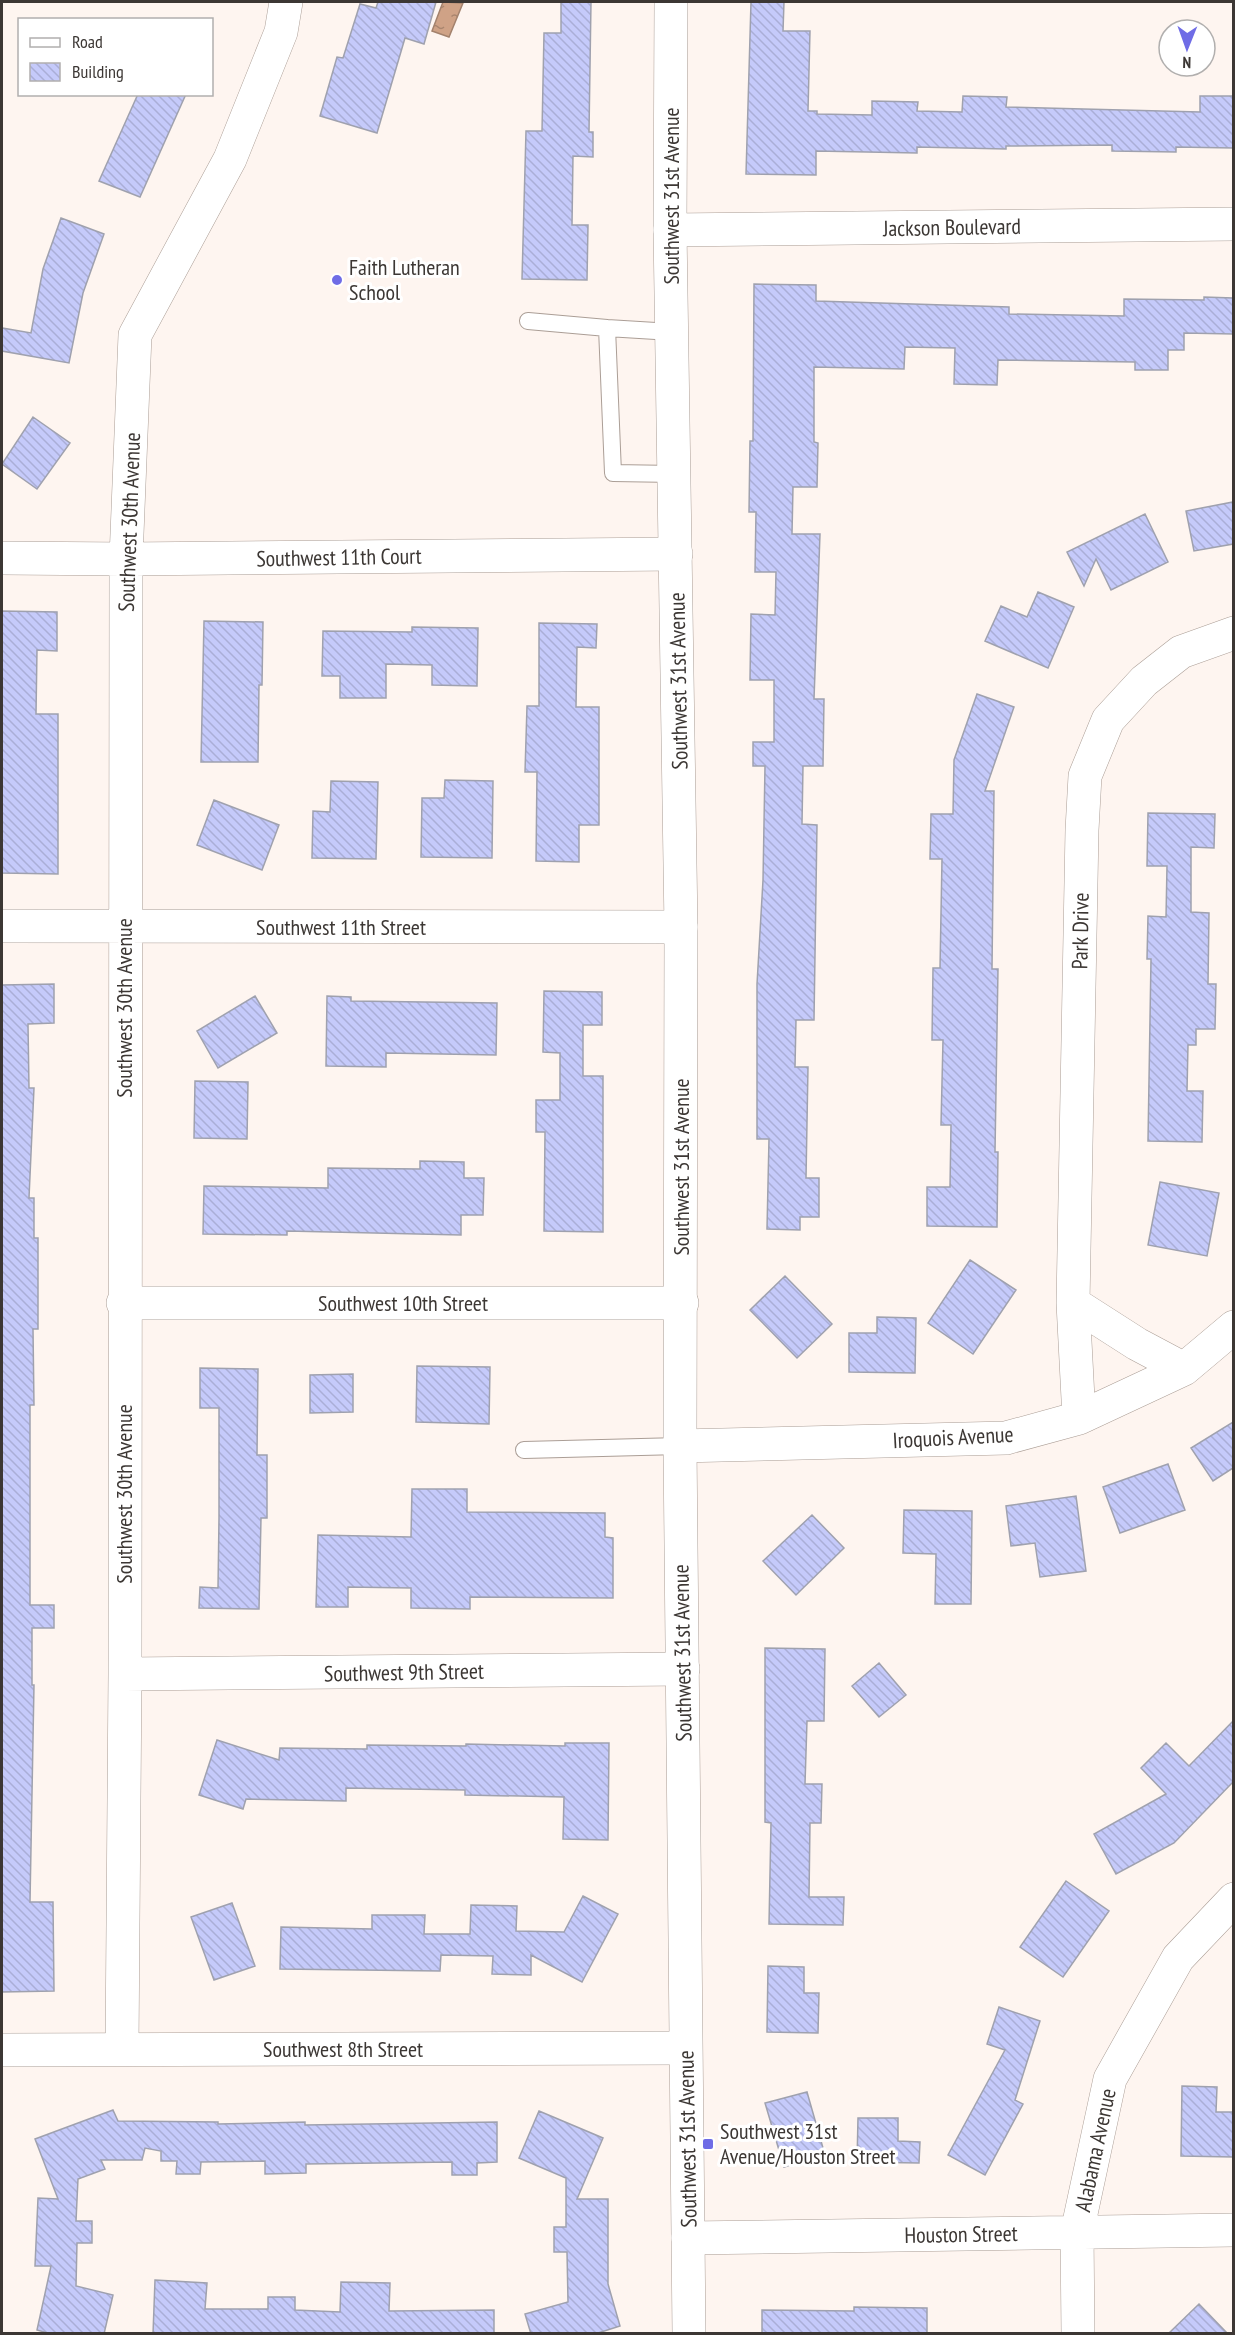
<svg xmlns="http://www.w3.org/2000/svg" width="1235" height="2335" viewBox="0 0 1235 2335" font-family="'PT Sans Narrow',sans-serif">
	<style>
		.water { fill: url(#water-ripples); stroke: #a3826d; stroke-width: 1.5 }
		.building { fill: url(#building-back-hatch); stroke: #9fa1ae; stroke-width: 1.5 }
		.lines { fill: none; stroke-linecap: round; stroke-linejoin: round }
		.service-casing { stroke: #ab9e96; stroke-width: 18 }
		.minor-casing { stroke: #ab9e96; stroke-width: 34 }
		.secondary-casing { stroke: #ab9e96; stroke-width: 34 }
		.service { stroke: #fff; stroke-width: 16 }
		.minor { stroke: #fff; stroke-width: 33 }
		.secondary { stroke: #fff; stroke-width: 33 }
		.poi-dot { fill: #6f6ce6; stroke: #fff; stroke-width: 2 }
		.labels { text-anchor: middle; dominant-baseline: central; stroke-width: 6; stroke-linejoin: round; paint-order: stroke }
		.street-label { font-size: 22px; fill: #3c3734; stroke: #fff }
		.poi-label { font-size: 22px; fill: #3c3734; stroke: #fff; text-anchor: start }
	</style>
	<defs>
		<pattern id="water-ripples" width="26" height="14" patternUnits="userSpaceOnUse" patternTransform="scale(1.5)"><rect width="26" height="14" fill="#cfa286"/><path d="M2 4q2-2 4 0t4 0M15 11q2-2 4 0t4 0" fill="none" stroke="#a9856e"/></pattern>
		<pattern id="building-back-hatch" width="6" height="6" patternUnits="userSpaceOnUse" patternTransform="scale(1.5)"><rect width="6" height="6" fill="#c5cafa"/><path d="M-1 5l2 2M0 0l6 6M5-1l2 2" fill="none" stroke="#aaaed7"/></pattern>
	</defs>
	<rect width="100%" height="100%" fill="#fef5f0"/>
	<path class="water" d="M 443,2 L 463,3 L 449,37 L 432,31 Z"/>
	<path class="building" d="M 378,2 L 436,2 L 424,44 L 405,38 L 377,133 L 320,116 L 337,57 L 343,58 L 360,4 L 376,8 Z
		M 561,2 L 591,2 L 589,132 L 593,132 L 593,157 L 573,156 L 572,225 L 588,225 L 587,280 L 522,279 L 526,131 L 542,131 L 544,33 L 561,33 Z
		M 751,2 L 784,2 L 783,31 L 810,31 L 808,111 L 817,111 L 817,114 L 872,115 L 872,101 L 918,102 L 917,111 L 962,112 L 963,96 L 1007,97 L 1006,107 L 1200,112 L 1200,96 L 1233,96 L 1233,148 L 1176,147 L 1176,152 L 1112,151 L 1112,145 L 1006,146 L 1006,149 L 917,147 L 917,153 L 816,151 L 816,175 L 746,174 Z
		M 138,94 L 186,94 L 140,197 L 99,181 Z
		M 61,218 L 104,234 L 83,293 L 69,363 L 2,351 L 2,328 L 31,333 L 43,269 Z
		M 754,284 L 816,285 L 816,301 L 1009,307 L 1009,314 L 1124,316 L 1124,299 L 1204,300 L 1204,297 L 1233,298 L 1233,334 L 1184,333 L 1184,350 L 1168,350 L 1168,370 L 1135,370 L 1135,362 L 998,360 L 997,385 L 954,384 L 955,348 L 905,347 L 904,369 L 814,367 L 814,442 L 818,443 L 817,487 L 793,487 L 792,534 L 820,534 L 814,699 L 824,699 L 823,766 L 803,766 L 802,824 L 817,825 L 814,1020 L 796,1020 L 795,1067 L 808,1067 L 806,1178 L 819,1178 L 819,1217 L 800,1217 L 800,1230 L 767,1229 L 769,1139 L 757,1139 L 757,984 L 763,880 L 765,766 L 753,766 L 753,742 L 774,742 L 774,680 L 750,680 L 751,614 L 775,615 L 776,572 L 755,572 L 756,512 L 749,512 L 750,441 L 753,441 Z
		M 33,417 L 70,443 L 37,489 L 2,464 Z
		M 1233,502 L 1233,544 L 1194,551 L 1186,511 Z
		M 1145,514 L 1168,562 L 1111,590 L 1096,559 L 1084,586 L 1067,552 Z
		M 1038,592 L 1074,607 L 1048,668 L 985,641 L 1001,606 L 1027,617 Z
		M 2,611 L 57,612 L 57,651 L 37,650 L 36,714 L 58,714 L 58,874 L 2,873 Z
		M 204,621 L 263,622 L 262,685 L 259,685 L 258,762 L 201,762 Z
		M 539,623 L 597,624 L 596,648 L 577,647 L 576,707 L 599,707 L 599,825 L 579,825 L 579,862 L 536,861 L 537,772 L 525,772 L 527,706 L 539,706 Z
		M 412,627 L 478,628 L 477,686 L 432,685 L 432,665 L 386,664 L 386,698 L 340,698 L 340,676 L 322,676 L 323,631 L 412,632 Z
		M 977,694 L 1014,707 L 985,791 L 994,791 L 992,969 L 998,969 L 995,1152 L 998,1152 L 997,1227 L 927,1226 L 927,1187 L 950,1187 L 951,1125 L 941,1125 L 943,1040 L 932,1040 L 933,968 L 940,968 L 942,859 L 930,859 L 931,814 L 953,814 L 954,760 Z
		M 445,780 L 493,781 L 492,858 L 421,857 L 422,798 L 444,798 Z
		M 331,781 L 378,782 L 376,859 L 312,858 L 313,811 L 330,812 Z
		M 214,800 L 279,825 L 262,870 L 197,845 Z
		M 1148,813 L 1215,814 L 1214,848 L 1191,847 L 1191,912 L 1209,913 L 1208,984 L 1216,984 L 1215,1029 L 1196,1029 L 1196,1045 L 1188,1045 L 1187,1091 L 1203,1091 L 1202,1142 L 1148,1141 L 1151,959 L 1147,959 L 1148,916 L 1166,917 L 1167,866 L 1147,866 Z
		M 54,984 L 54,1023 L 28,1024 L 29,1088 L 34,1088 L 29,1198 L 34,1198 L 34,1238 L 38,1238 L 38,1329 L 33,1329 L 34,1405 L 30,1405 L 30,1605 L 54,1605 L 54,1628 L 32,1628 L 32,1685 L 34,1685 L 30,1902 L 53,1902 L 54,1991 L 2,1992 L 2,985 Z
		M 544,991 L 602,992 L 602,1025 L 583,1025 L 583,1076 L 603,1076 L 603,1232 L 544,1231 L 545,1132 L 536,1132 L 536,1100 L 560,1100 L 560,1053 L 543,1052 Z
		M 255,996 L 277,1033 L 218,1068 L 197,1031 Z
		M 327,996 L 351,997 L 351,1001 L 497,1003 L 496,1055 L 386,1053 L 386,1067 L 326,1066 Z
		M 195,1081 L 248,1082 L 247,1139 L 194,1138 Z
		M 420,1161 L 464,1162 L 464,1178 L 484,1178 L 483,1215 L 461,1215 L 461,1235 L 287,1231 L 287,1235 L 203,1234 L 204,1186 L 328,1188 L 328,1168 L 420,1169 Z
		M 1160,1182 L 1219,1193 L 1207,1256 L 1148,1245 Z
		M 970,1260 L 1016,1290 L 973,1354 L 928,1323 Z
		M 785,1276 L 832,1324 L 797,1358 L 750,1310 Z
		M 877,1317 L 916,1318 L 915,1373 L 849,1372 L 849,1333 L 877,1333 Z
		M 417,1366 L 490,1367 L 489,1424 L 416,1422 Z
		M 200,1368 L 258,1369 L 257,1455 L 267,1455 L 267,1518 L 261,1518 L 259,1609 L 199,1608 L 200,1587 L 218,1588 L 219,1518 L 219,1408 L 200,1408 Z
		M 353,1374 L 353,1412 L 310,1413 L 310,1375 Z
		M 1233,1422 L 1233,1468 L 1213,1481 L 1191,1448 Z
		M 1168,1464 L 1185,1510 L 1120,1533 L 1103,1487 Z
		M 412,1489 L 467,1489 L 467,1512 L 605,1513 L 605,1537 L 613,1538 L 613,1598 L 470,1597 L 470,1609 L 411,1608 L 411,1588 L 348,1587 L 348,1607 L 316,1607 L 318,1535 L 411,1537 Z
		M 1076,1496 L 1086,1571 L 1040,1577 L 1035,1543 L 1011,1546 L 1006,1506 Z
		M 904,1510 L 972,1511 L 971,1604 L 935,1604 L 936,1554 L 903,1553 Z
		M 812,1515 L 844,1548 L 796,1595 L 763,1561 Z
		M 765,1648 L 825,1649 L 824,1721 L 807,1721 L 805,1784 L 822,1784 L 821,1823 L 810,1823 L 809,1897 L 844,1897 L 843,1925 L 769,1924 L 771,1823 L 765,1822 Z
		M 879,1663 L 906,1695 L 879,1717 L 852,1686 Z
		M 1233,1721 L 1233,1782 L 1174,1843 L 1116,1874 L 1094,1834 L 1166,1794 L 1141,1768 L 1166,1743 L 1189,1766 Z
		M 217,1740 L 279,1760 L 280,1748 L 367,1749 L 367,1745 L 466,1746 L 466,1744 L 565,1746 L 565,1743 L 609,1743 L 608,1840 L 563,1839 L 564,1797 L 465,1795 L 465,1790 L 346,1788 L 346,1801 L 246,1799 L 243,1809 L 199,1795 Z
		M 1066,1881 L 1109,1911 L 1063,1977 L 1020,1947 Z
		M 583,1896 L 618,1914 L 582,1982 L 531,1955 L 531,1975 L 492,1974 L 493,1956 L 441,1955 L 440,1971 L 280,1969 L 281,1927 L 372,1929 L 372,1915 L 425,1915 L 424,1934 L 470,1934 L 471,1905 L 517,1906 L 516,1931 L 564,1932 Z
		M 232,1903 L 255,1966 L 214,1980 L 191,1917 Z
		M 768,1966 L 804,1967 L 804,1993 L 819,1993 L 818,2033 L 767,2032 Z
		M 999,2007 L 1040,2021 L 1015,2100 L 1023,2104 L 985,2175 L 948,2155 L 1005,2050 L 987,2044 Z
		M 1182,2086 L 1217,2087 L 1216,2112 L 1233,2112 L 1233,2157 L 1181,2156 Z
		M 807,2092 L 825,2155 L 784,2167 L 765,2103 Z
		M 113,2110 L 118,2121 L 218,2122 L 218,2124 L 305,2122 L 305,2125 L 497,2122 L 497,2162 L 477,2163 L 477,2175 L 452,2175 L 452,2162 L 306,2164 L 306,2173 L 265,2174 L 265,2161 L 201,2162 L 200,2174 L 176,2174 L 177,2161 L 161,2161 L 161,2151 L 145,2148 L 142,2160 L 101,2160 L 105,2169 L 78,2179 L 76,2221 L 92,2221 L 92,2243 L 77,2243 L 76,2286 L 113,2295 L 104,2334 L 51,2334 L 37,2330 L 51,2266 L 35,2266 L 38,2198 L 58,2199 L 35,2139 Z
		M 539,2111 L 603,2138 L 577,2199 L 608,2199 L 608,2284 L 620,2326 L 595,2334 L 531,2334 L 525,2314 L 568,2302 L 567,2252 L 554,2252 L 554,2227 L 566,2227 L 566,2178 L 519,2158 Z
		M 858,2118 L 898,2118 L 898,2141 L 920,2142 L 919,2163 L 857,2162 Z
		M 155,2280 L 207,2283 L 205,2309 L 268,2309 L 268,2297 L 295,2297 L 295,2310 L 340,2312 L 341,2282 L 390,2283 L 389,2311 L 494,2310 L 494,2334 L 153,2334 Z
		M 1199,2304 L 1228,2334 L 1168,2334 Z
		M 854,2307 L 927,2308 L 927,2334 L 762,2334 L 762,2310 L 854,2311 Z"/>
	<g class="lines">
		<g class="service-casing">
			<path id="service" d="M 528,321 L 607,328
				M 672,332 L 607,328 L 613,473 L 675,474
				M 524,1450 L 680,1446"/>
		</g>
		<g class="minor-casing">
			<path id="minor" d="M 670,230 L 1234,224
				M 2,558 L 126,559 L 676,554
				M 2,926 L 681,927
				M 123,1303 L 682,1303
				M 1073,1303 L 1137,1344 L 1184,1369
				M 1079,1418 L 1073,1303 L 1082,830 L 1085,776 L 1108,720 L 1144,681 L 1181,652 L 1234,633
				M 680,1446 L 1006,1438 L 1079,1418 L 1184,1369 L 1234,1327
				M 125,1674 L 683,1669
				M 122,2049 L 125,1674 L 126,559 L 135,335 L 230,159 L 281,32 L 286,2
				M 2,2050 L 685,2048
				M 688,2238 L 1234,2230
				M 1078,2334 L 1077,2232 L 1110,2079 L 1178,1958 L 1234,1899"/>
		</g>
		<g class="secondary-casing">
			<path id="secondary" d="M 671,2 L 670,230 L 681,927 L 680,1446 L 689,2334"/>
		</g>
		<use href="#service" class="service"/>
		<use href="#minor" class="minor"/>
		<use href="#secondary" class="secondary"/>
	</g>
	<g class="poi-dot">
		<circle cx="337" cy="280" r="6"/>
		<rect x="702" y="2138" width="12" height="12" rx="3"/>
	</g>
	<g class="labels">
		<g class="street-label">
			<text transform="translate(671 196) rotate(-90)">Southwest 31st Avenue</text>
			<text transform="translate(952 227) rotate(-1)">Jackson Boulevard</text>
			<text transform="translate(129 522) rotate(-88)">Southwest 30th Avenue</text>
			<text transform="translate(339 557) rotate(-1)">Southwest 11th Court</text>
			<text transform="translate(678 681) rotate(-91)">Southwest 31st Avenue</text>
			<text x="341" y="927">Southwest 11th Street</text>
			<text transform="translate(1080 931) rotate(-89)">Park Drive</text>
			<text transform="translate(124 1008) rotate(-90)">Southwest 30th Avenue</text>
			<text transform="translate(681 1167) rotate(-90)">Southwest 31st Avenue</text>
			<text x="403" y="1303">Southwest 10th Street</text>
			<text transform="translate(953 1437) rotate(-3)">Iroquois Avenue</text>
			<text transform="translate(124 1494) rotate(-90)">Southwest 30th Avenue</text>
			<text transform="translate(682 1653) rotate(-91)">Southwest 31st Avenue</text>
			<text transform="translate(404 1672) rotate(-1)">Southwest 9th Street</text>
			<text x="343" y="2049">Southwest 8th Street</text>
			<text transform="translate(687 2139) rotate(-91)">Southwest 31st Avenue</text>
			<text transform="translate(1095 2150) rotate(-78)">Alabama Avenue</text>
			<text transform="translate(961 2234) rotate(-1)">Houston Street</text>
		</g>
		<g class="poi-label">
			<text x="349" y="267">Faith Lutheran<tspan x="349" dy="25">School</tspan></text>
			<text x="720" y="2131">Southwest 31st<tspan x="720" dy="25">Avenue/Houston Street</tspan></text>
		</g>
	</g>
	<rect width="1235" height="2335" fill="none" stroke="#3c3734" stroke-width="6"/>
	<rect x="18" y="18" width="195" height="78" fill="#ffffff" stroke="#b1afae" stroke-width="1.5"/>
	<rect x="30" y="38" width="30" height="9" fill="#ffffff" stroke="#b1afae" stroke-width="1.5"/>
	<text x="72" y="48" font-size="18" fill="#3c3734">Road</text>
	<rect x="30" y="63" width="30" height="18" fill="url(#building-back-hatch)" stroke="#b1afae" stroke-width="1.5"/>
	<text x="72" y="78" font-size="18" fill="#3c3734">Building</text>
	<g transform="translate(1187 48) rotate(181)"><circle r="28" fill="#ffffff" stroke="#b1afae" stroke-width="1.5"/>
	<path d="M0-4.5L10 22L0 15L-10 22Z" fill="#6f6ce6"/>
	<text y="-9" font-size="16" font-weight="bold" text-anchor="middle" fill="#3c3734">N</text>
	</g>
</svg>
